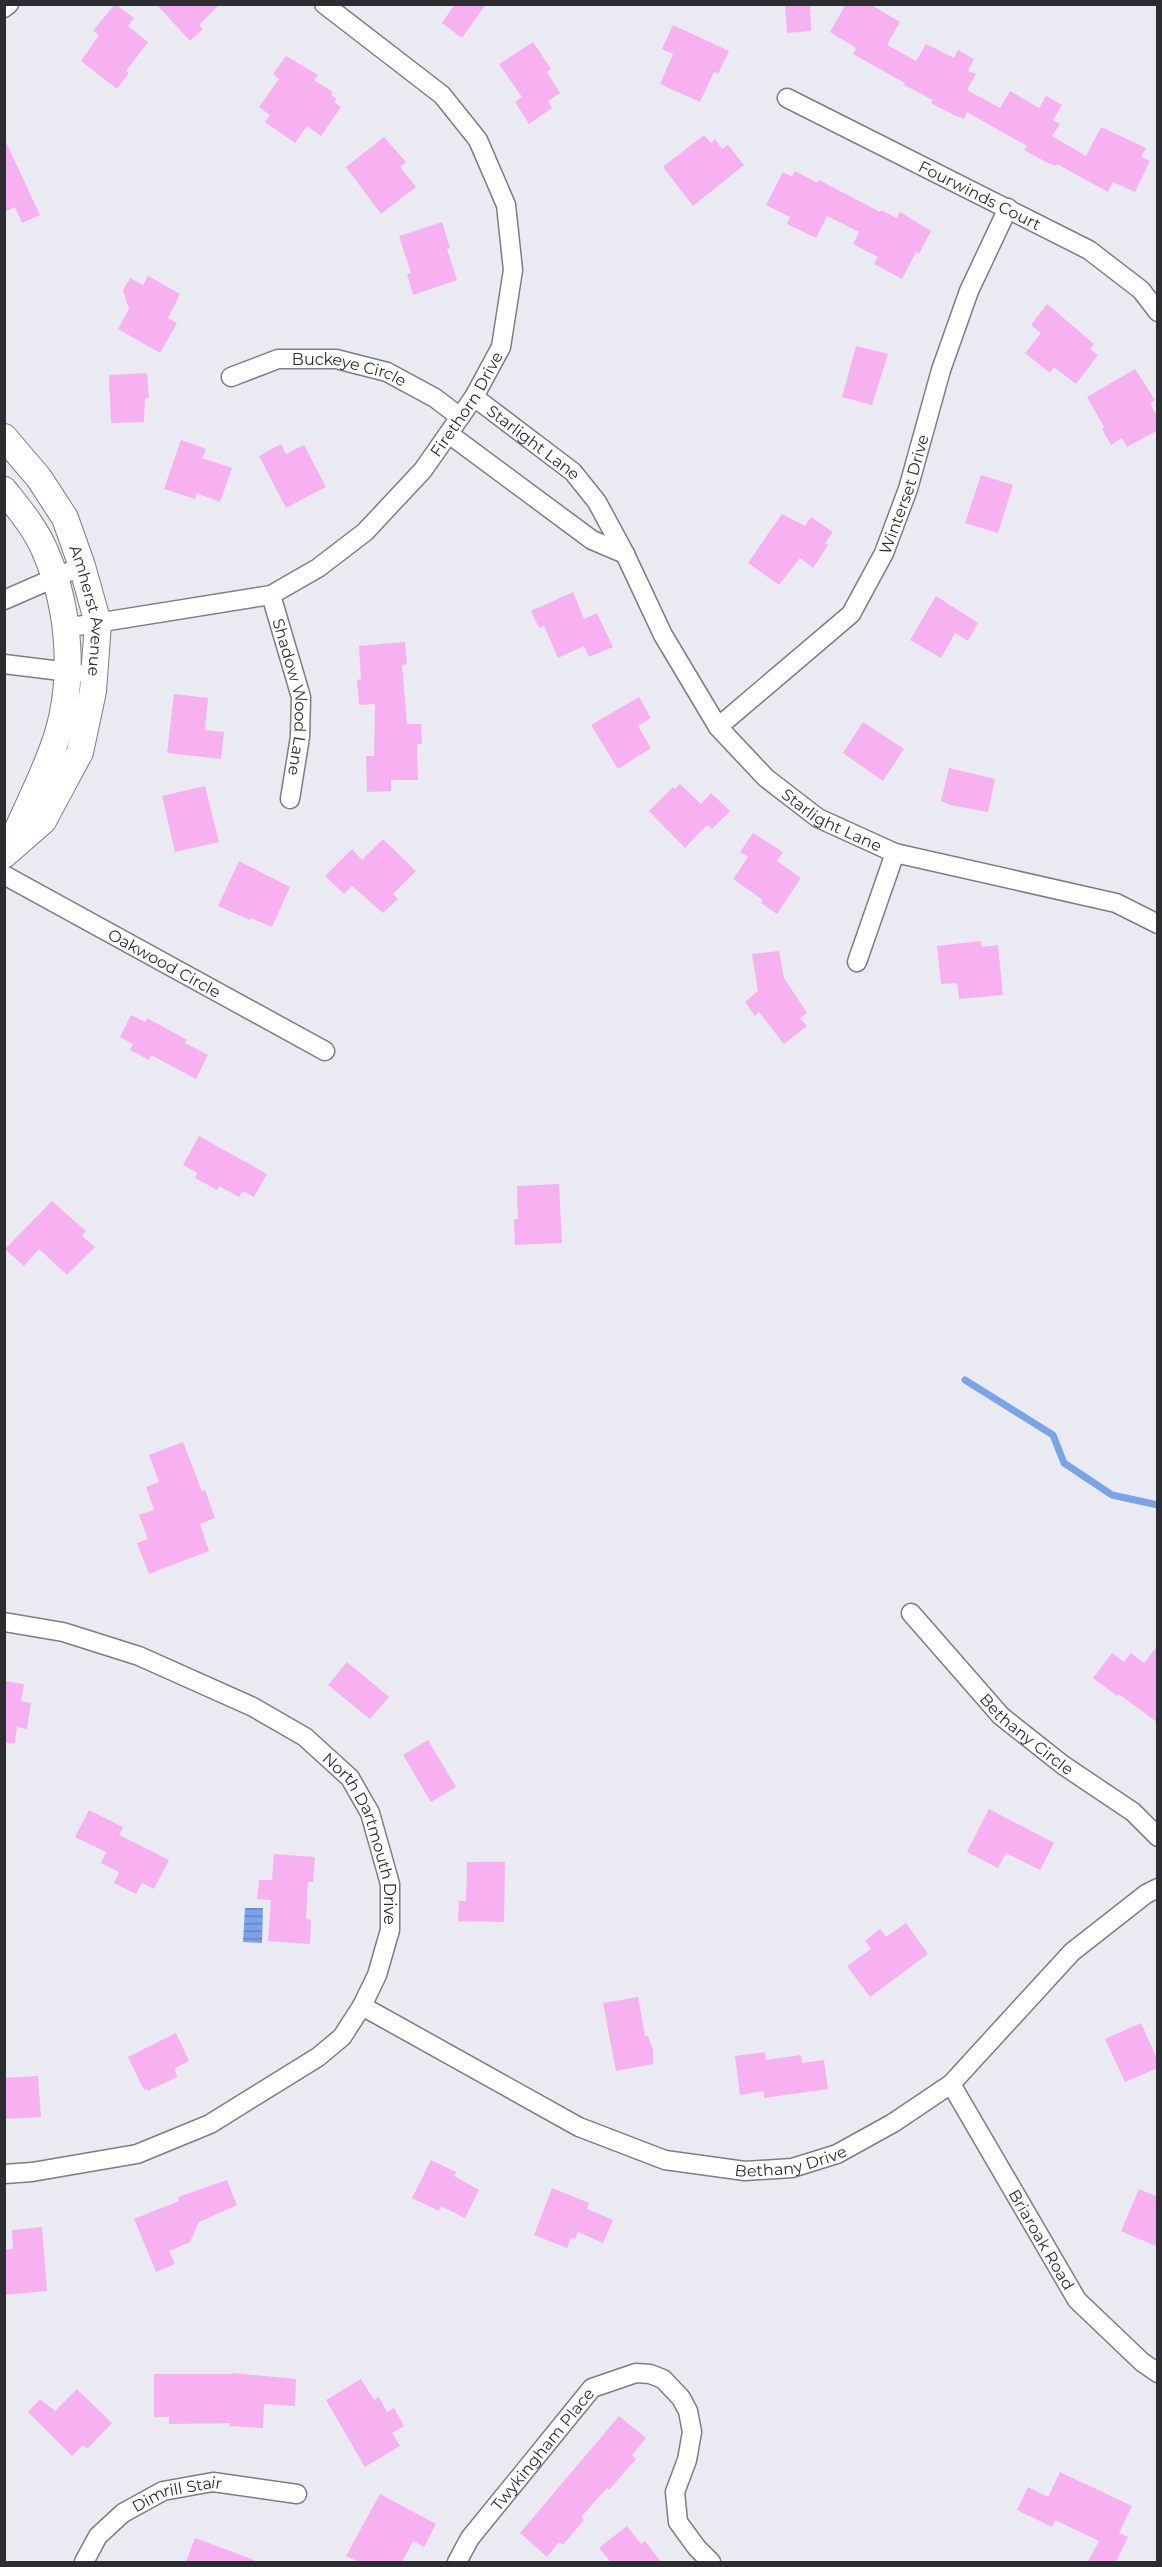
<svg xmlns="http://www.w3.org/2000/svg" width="1162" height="2567" viewBox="0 0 1162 2567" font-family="Montserrat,sans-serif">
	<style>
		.water { fill: url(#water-rules) }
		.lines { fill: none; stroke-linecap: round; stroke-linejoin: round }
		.stream { stroke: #7aa3ea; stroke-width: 7 }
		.building { fill: #f7b1f0 }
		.street-casing { stroke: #7c7d85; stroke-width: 21 }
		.secondary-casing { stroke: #7c7d85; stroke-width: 28 }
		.street { stroke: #fff; stroke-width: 18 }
		.secondary { stroke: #fff; stroke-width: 26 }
		.labels { text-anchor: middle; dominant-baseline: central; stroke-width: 4.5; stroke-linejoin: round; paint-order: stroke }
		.street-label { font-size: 16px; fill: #2c2d30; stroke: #f6f7fe }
	</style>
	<defs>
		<pattern id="water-rules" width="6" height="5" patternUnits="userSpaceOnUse" patternTransform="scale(1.5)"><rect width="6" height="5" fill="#7aa3ea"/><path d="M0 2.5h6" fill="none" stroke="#6485be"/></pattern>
	</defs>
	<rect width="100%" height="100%" fill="#e9eaf2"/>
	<path class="water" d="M 245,1908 L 263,1908 L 262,1943 L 243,1942 Z"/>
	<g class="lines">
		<path class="stream" d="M 965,1380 L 1053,1435 L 1064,1463 L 1112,1495 L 1158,1505"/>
	</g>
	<path class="building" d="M 115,4 L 134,18 L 128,26 L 148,42 L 126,71 L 129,73 L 117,89 L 81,61 L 99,35 L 93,31 Z
		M 156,4 L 220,4 L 199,25 L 203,29 L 190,41 Z
		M 455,4 L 486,4 L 462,38 L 442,23 Z
		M 785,4 L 810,4 L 811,31 L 787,33 Z
		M 846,4 L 870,4 L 900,22 L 887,45 L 916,61 L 926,44 L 954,58 L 958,50 L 974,59 L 968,71 L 976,74 L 967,90 L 1000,108 L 1010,91 L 1039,108 L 1046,96 L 1062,105 L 1053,120 L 1060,124 L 1052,136 L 1086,156 L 1101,127 L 1146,148 L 1141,157 L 1150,161 L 1135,192 L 1113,182 L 1108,192 L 1057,164 L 1056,166 L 1046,162 L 1024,150 L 1027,146 L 967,112 L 964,119 L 954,115 L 931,103 L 933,100 L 904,85 L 905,83 L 853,54 L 856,48 L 830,32 Z
		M 673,25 L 729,51 L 718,74 L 714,72 L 700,102 L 660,84 L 673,54 L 662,49 Z
		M 533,42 L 551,69 L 547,72 L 560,93 L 548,101 L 552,108 L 529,124 L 515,102 L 522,97 L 499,64 Z
		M 286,56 L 318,75 L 314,80 L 333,92 L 331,95 L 337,99 L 334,102 L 341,107 L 321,136 L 307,126 L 295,143 L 265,122 L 270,115 L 259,107 L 279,79 L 273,74 Z
		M 704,135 L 711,143 L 715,139 L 722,149 L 728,145 L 744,165 L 693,206 L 663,167 Z
		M 384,137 L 406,162 L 400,167 L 416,187 L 381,214 L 346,167 Z
		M 4,138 L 40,215 L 22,223 L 15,207 L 4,212 Z
		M 795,171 L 817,183 L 819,180 L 880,212 L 881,210 L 897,218 L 900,212 L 931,231 L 919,254 L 916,252 L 902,279 L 874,264 L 878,257 L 853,244 L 859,232 L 827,216 L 816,238 L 787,224 L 790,217 L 766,205 L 783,172 L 792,177 Z
		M 442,222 L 450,248 L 447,249 L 457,280 L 413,295 L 407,274 L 411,273 L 399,236 Z
		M 148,276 L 180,294 L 168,318 L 177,323 L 160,353 L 118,329 L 129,309 L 123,290 L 130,278 L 143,285 Z
		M 1047,304 L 1094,344 L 1090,349 L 1098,355 L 1076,384 L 1054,367 L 1050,373 L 1025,353 L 1041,333 L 1031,325 Z
		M 856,346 L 888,354 L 872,405 L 842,397 Z
		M 1135,369 L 1155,400 L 1150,404 L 1158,417 L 1158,430 L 1127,447 L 1122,438 L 1111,445 L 1102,429 L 1104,427 L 1087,397 Z
		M 147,373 L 149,398 L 145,398 L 144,422 L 111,423 L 109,375 Z
		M 181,440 L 206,449 L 202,458 L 232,468 L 220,502 L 197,493 L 195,499 L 164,489 Z
		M 281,444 L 286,454 L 304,445 L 326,487 L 286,508 L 259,456 Z
		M 981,475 L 1013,485 L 998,533 L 965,523 Z
		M 782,514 L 805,526 L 811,517 L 833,532 L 825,543 L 828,545 L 813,568 L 800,558 L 779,585 L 748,563 Z
		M 573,592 L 584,619 L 597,613 L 613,647 L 589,657 L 584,646 L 558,658 L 544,626 L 539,628 L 531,611 Z
		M 936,596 L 978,623 L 968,641 L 955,633 L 941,658 L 910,640 Z
		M 405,642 L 407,664 L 402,665 L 407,724 L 421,724 L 422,744 L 417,744 L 418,780 L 391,780 L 391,791 L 367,792 L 366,756 L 374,756 L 375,704 L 359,705 L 357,680 L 361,679 L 359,646 Z
		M 174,694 L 208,698 L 205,730 L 224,732 L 221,759 L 167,753 Z
		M 639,697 L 651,718 L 638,726 L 651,748 L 618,769 L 591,725 Z
		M 863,722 L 904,749 L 883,781 L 843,753 Z
		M 949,768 L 995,779 L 988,812 L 950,805 L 941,801 Z
		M 680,784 L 701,804 L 711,793 L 730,811 L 712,829 L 707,825 L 685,848 L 649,811 L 673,787 L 675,789 Z
		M 205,786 L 219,842 L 175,852 L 162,796 Z
		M 753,833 L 783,852 L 777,861 L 801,878 L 777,914 L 761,903 L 763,900 L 733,879 L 748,857 L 740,852 Z
		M 383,839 L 416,871 L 393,894 L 398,899 L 383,913 L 352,886 L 344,894 L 325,876 L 352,849 L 362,860 Z
		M 239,861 L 290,887 L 272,927 L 251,918 L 250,920 L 218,906 Z
		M 981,941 L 982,947 L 998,945 L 1003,995 L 959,999 L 957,983 L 941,984 L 937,946 Z
		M 779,951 L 784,978 L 807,1013 L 800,1018 L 807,1026 L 784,1044 L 759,1012 L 755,1016 L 745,1002 L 758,991 L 752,954 Z
		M 131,1015 L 145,1022 L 147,1018 L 187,1040 L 185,1043 L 208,1055 L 196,1079 L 151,1055 L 149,1060 L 130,1050 L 133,1044 L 120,1037 Z
		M 199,1136 L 267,1174 L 254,1197 L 243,1191 L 239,1197 L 219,1186 L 217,1190 L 195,1178 L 197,1173 L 183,1165 Z
		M 559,1184 L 562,1243 L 515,1245 L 514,1219 L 518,1219 L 517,1186 Z
		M 52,1201 L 86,1231 L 82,1236 L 95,1247 L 67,1275 L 39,1249 L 24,1266 L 5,1249 Z
		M 183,1442 L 202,1491 L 205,1490 L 215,1518 L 200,1524 L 209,1551 L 149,1574 L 137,1543 L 148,1539 L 139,1515 L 154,1510 L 146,1487 L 159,1482 L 149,1455 Z
		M 1158,1645 L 1158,1723 L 1119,1694 L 1117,1696 L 1093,1678 L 1112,1653 L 1124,1662 L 1131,1653 L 1144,1663 Z
		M 347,1662 L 389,1697 L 370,1719 L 328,1685 Z
		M 4,1681 L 24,1684 L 21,1701 L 31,1703 L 27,1729 L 17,1727 L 15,1743 L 4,1743 Z
		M 428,1740 L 456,1787 L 431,1802 L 403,1755 Z
		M 989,1809 L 1054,1843 L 1040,1870 L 1006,1853 L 998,1868 L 967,1852 Z
		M 89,1810 L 123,1827 L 119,1835 L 169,1860 L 154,1889 L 142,1883 L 136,1894 L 114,1883 L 119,1872 L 101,1863 L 106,1852 L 75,1837 Z
		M 274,1854 L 315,1857 L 313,1882 L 308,1882 L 306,1919 L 311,1920 L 310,1944 L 268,1941 L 271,1900 L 257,1899 L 259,1880 L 272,1880 Z
		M 467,1862 L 505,1862 L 504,1922 L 458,1921 L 459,1901 L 466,1901 Z
		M 906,1923 L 928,1954 L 870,1997 L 847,1966 L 871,1949 L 865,1941 L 880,1929 L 886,1937 Z
		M 638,1997 L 645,2036 L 648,2036 L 653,2050 L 653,2064 L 616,2071 L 603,2003 Z
		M 1141,2023 L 1158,2061 L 1158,2068 L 1125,2082 L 1105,2039 Z
		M 176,2033 L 189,2061 L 175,2068 L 177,2077 L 148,2091 L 147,2089 L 144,2090 L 128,2057 Z
		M 765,2052 L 766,2060 L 801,2055 L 802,2063 L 824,2060 L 828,2089 L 764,2098 L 764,2091 L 740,2095 L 735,2056 Z
		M 38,2076 L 41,2117 L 4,2119 L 4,2078 Z
		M 431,2160 L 456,2172 L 454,2176 L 479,2190 L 465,2218 L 441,2206 L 439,2211 L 412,2198 Z
		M 227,2180 L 237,2205 L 199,2222 L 190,2242 L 169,2251 L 175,2264 L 156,2272 L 134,2219 L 179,2201 L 178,2197 Z
		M 552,2188 L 589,2203 L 587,2209 L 613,2220 L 603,2243 L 578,2232 L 575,2239 L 571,2238 L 567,2248 L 534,2235 Z
		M 1139,2189 L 1158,2197 L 1158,2247 L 1121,2231 Z
		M 42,2227 L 47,2291 L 4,2295 L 4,2250 L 13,2249 L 12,2230 Z
		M 232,2373 L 296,2379 L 295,2406 L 264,2404 L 263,2428 L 229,2426 L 230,2423 L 169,2424 L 169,2417 L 154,2417 L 154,2374 L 232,2374 Z
		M 361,2379 L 374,2400 L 379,2397 L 387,2412 L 394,2408 L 404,2426 L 392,2433 L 400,2446 L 365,2467 L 326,2400 Z
		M 77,2389 L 112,2423 L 87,2449 L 83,2445 L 72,2456 L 28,2412 L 40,2399 L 55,2411 Z
		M 619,2416 L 646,2438 L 632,2455 L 636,2459 L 609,2490 L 607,2488 L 581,2517 L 584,2520 L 563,2545 L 559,2542 L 547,2557 L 520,2533 Z
		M 1060,2472 L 1132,2506 L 1119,2533 L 1128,2537 L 1116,2562 L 1088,2562 L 1099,2541 L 1055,2520 L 1052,2527 L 1017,2510 L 1028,2487 L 1048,2497 Z
		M 380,2494 L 436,2524 L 424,2547 L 413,2541 L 402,2562 L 359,2562 L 346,2556 Z
		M 627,2526 L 641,2544 L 645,2541 L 661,2562 L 611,2562 L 599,2548 Z
		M 195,2538 L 254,2560 L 254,2562 L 186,2562 Z"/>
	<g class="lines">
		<g class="street-casing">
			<g id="street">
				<path d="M 4,8 L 9,4"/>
				<path id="s1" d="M 787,98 L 1089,250 L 1141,290 L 1158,312"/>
				<path id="s2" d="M 231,377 L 278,359 L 336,359 L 387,372 L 435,398 L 460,417"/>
				<path id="s3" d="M 474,397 L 573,472 L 597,502 L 625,554 L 663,635 L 718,727 L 766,778 L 818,818 L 895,853 L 1116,903 L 1158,924"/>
				<path d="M 449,434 L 592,540 L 625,554"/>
				<path id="s4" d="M 271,595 L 301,697 L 300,737 L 290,799"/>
				<path d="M 4,600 L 82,566"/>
				<path id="s5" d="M 65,628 L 271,595 L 318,568 L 365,532 L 423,470 L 474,397 L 501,347 L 513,270 L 506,205 L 478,140 L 442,95 L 324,4"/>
				<path d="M 4,664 L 77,673"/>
				<path id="s6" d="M 718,727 L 851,614 L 884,553 L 908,489 L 941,370 L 969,291 L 1008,208"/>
				<path id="s7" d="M 4,875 L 325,1051"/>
				<path d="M 857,962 L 895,853"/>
				<path id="s8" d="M 911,1613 L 1001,1716 L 1063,1765 L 1133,1812 L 1158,1837"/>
				<path id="s9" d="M 4,1622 L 63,1632 L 139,1656 L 253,1707 L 305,1737 L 350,1778 L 370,1813 L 390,1884 L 390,1930 L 377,1975 L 362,2006 L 342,2037 L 318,2057 L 210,2124 L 137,2154 L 32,2172 L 4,2174"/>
				<path id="s10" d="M 362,2006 L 579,2127 L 665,2160 L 745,2171 L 792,2168 L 837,2154 L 893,2123 L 951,2084 L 1072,1952 L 1146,1894 L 1158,1888"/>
				<path id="s11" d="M 951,2084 L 1077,2300 L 1142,2362 L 1158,2373"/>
				<path id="s12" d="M 84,2562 L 98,2536 L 123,2513 L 163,2491 L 213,2482 L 297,2494"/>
				<path id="s13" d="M 457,2562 L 470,2538 L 592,2388 L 636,2373 L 650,2374 L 663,2379 L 681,2398 L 688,2411 L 692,2432 L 687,2460 L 675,2492 L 678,2522 L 697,2548 L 711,2562"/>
			</g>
		</g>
		<g class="secondary-casing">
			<g id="secondary">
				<path id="s14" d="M 4,437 L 39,478 L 65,518 L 82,566 L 98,623 L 93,691 L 80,752 L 43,821 L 4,855"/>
				<path d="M 4,490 C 19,509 36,529 45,551 C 71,610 76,687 53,748 C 41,781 25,812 11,844"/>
			</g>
		</g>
		<use href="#street" class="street"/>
		<use href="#secondary" class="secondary"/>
	</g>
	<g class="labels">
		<g class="street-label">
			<text stroke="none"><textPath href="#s1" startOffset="216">Fourwinds Court</textPath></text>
			<text stroke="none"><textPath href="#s2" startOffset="123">Buckeye Circle</textPath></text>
			<text stroke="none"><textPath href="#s5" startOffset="486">Firethorn Drive</textPath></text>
			<text stroke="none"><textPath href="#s3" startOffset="75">Starlight Lane</textPath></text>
			<text stroke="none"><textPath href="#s6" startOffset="306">Winterset Drive</textPath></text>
			<text stroke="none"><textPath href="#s14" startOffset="198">Amherst Avenue</textPath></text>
			<text stroke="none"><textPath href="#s4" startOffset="105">Shadow Wood Lane</textPath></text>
			<text stroke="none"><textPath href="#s3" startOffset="567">Starlight Lane</textPath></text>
			<text stroke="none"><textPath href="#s7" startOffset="183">Oakwood Circle</textPath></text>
			<text stroke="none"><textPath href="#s8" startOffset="168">Bethany Circle</textPath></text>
			<text stroke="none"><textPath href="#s9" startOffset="446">North Dartmouth Drive</textPath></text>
			<text stroke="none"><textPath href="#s10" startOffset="468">Bethany Drive</textPath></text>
			<text stroke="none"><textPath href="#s11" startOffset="180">Briaroak Road</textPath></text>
			<text stroke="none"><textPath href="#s13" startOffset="142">Twykingham Place</textPath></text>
			<text stroke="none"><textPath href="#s12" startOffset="122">Dimrill Stair</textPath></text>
		</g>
	</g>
	<rect width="1162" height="2567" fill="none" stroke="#2c2d30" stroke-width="12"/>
</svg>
